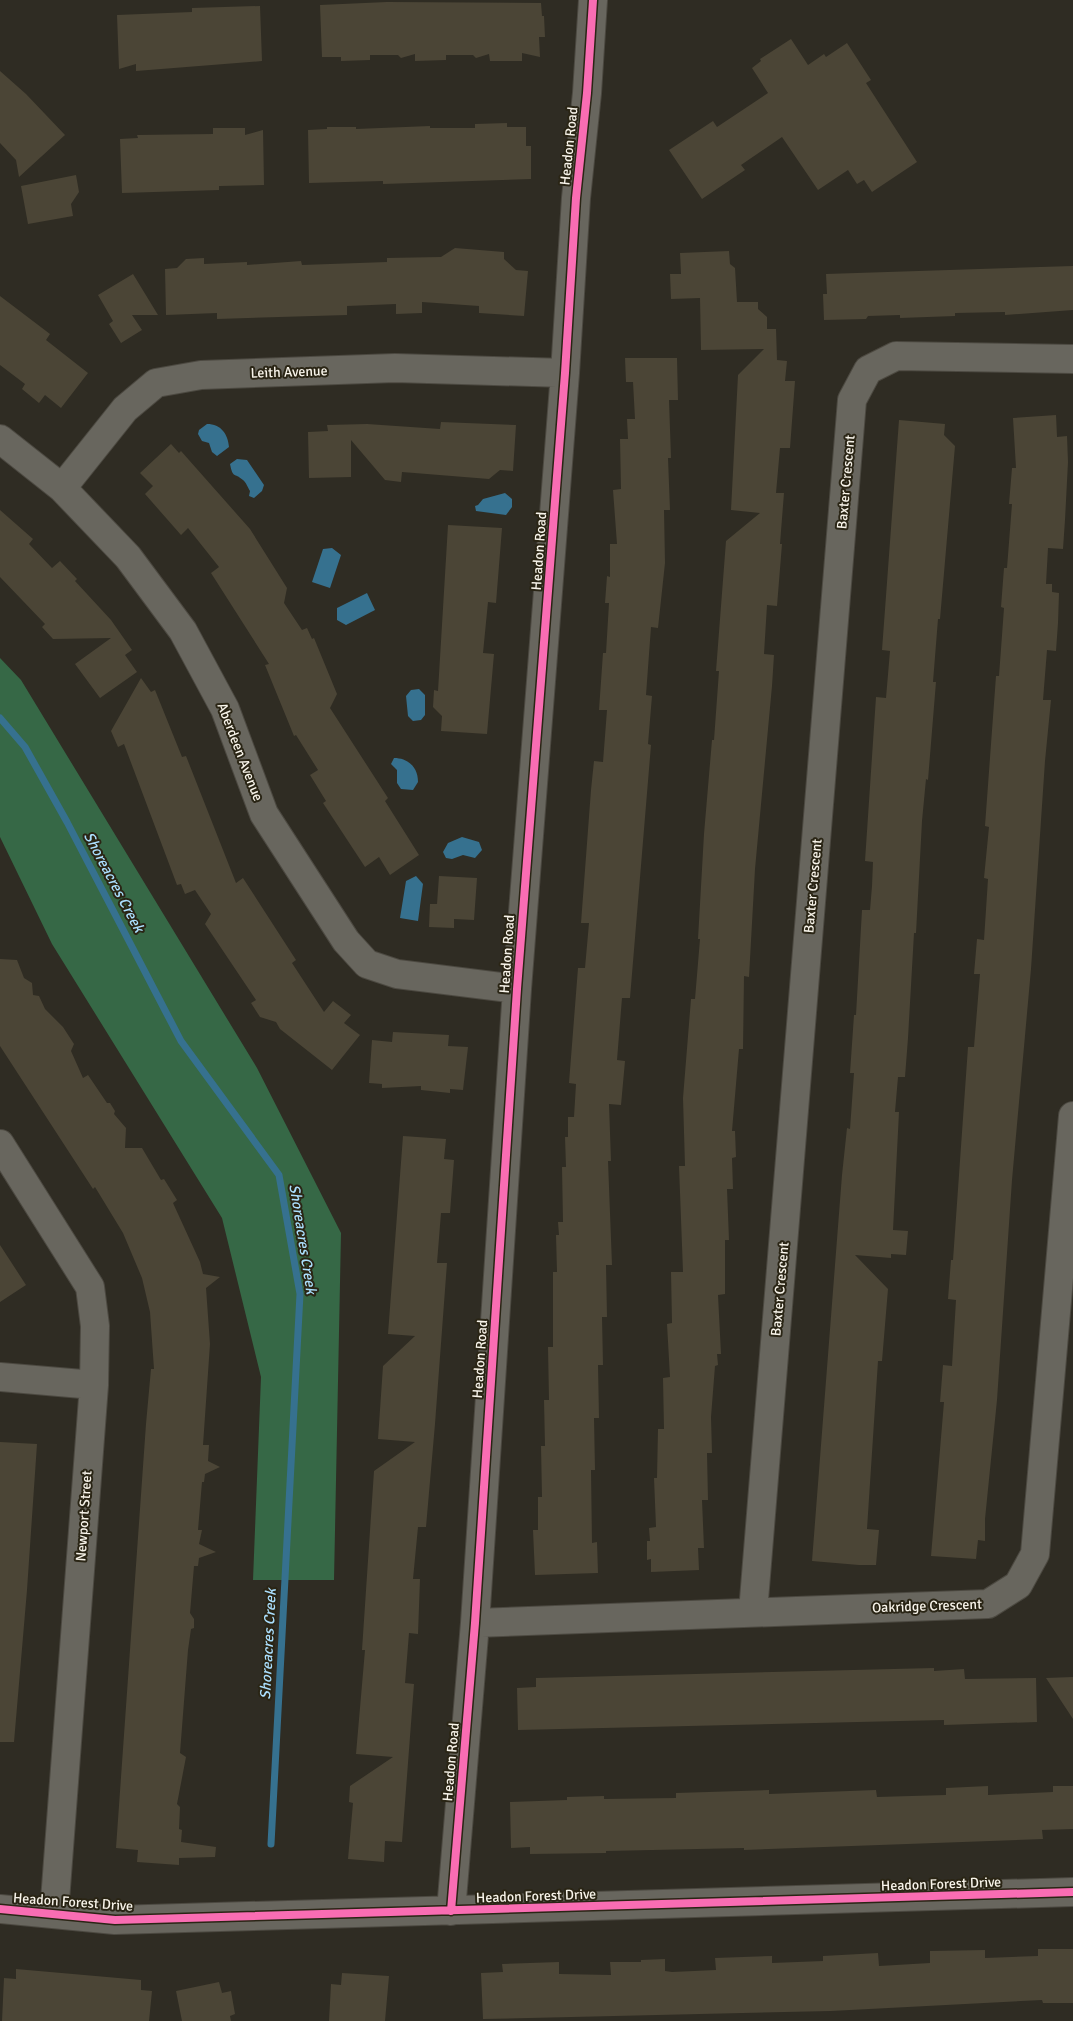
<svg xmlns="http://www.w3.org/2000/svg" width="1073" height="2021" viewBox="0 0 1073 2021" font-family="Signika,sans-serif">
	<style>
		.forest { fill: #366846 }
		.water { fill: #36718f }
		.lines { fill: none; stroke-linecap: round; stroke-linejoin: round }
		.stream { stroke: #36718f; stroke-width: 7 }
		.building { fill: #4b4536 }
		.minor-casing { stroke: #4c4941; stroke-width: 30 }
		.minor { stroke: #68665e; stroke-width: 28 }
		.cycleway-casing { stroke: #2a2515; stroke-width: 11 }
		.cycleway { stroke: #f96db3; stroke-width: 8 }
		.labels { text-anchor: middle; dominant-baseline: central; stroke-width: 4; stroke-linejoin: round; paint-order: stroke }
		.street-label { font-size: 14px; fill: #f8f4ea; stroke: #2a2515 }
		.water-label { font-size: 15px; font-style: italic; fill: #abdffe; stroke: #2a2515 }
	</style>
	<rect width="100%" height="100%" fill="#2f2c23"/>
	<path class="forest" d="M 0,658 L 21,680 L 257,1068 L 341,1233 L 334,1580 L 253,1580 L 261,1377 L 222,1218 L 52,944 L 0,837 Z"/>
	<path class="water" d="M 207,424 C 221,424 228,434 229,447 L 217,456 L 212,452 L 209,443 L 202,441 L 198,434 L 199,430 Z
		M 237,459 L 247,460 L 264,485 L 262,491 L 254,498 L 249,496 L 250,491 C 248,488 246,482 243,480 C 234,472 233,479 230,464 Z
		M 505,493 L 512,499 L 512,507 L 506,515 L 476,511 L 475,506 L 478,505 L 483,499 Z
		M 332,548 L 341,555 L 330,588 L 312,582 L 323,549 Z
		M 367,593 L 375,610 L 346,625 L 337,620 L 337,608 Z
		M 419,689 L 425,695 L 425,715 L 421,720 L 413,721 L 408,716 L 406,696 L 411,690 Z
		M 394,758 C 408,758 418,767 418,782 L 413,790 L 401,789 L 397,783 L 397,770 L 391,764 Z
		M 462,837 L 479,842 L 482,850 L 475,858 L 463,855 L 452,859 L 446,858 L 443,852 L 448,843 Z
		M 416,876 L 423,884 L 418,921 L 400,918 L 406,881 Z"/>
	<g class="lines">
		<path class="stream" d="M 0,718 L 25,747 L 67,822 L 181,1041 L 279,1175 L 300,1294 L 271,1844"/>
	</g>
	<path class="building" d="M 387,2 L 541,3 L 542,16 L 544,16 L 545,37 L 539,37 L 540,57 L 522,53 L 522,61 L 490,61 L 489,54 L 476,58 L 473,55 L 446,55 L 446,60 L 415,61 L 415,54 L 401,58 L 398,55 L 370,55 L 370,60 L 341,61 L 341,57 L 322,57 L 320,5 Z
		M 260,6 L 262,61 L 136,71 L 136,64 L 119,69 L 117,15 L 192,12 L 192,8 Z
		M 791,39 L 808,65 L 824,54 L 826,57 L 847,43 L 871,80 L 866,83 L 917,162 L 872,192 L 864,180 L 857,184 L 848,170 L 818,190 L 782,137 L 741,165 L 745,170 L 702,199 L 669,150 L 713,121 L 717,127 L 768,93 L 752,68 L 761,61 L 760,59 Z
		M 0,71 L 26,94 L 65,135 L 19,177 L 16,160 L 0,143 Z
		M 507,123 L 507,127 L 526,127 L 526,146 L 531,146 L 531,179 L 383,184 L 383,181 L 309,183 L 308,130 L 327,129 L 327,127 L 356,127 L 356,129 L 430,126 L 430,128 L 475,128 L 475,124 Z
		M 213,128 L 245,128 L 245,135 L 263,130 L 264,185 L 219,186 L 219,190 L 122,193 L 120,139 L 138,138 L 137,135 L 213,134 Z
		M 76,175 L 79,192 L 71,204 L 73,216 L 28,224 L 21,186 Z
		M 455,248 L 504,252 L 504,259 L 516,270 L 528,271 L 524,316 L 479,313 L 479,306 L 422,302 L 422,313 L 396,314 L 396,304 L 347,306 L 347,315 L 217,319 L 217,313 L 166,315 L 165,269 L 177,268 L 186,259 L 204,258 L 204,264 L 247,262 L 247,265 L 301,261 L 302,265 L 387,262 L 387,258 L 441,257 Z
		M 729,251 L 730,264 L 735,268 L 737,302 L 758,302 L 758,309 L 767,317 L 767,329 L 776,329 L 777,360 L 787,361 L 785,381 L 795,381 L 790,448 L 780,448 L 776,493 L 784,493 L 780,544 L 782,544 L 777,606 L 767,605 L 764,654 L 774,655 L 772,686 L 755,869 L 749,977 L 744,976 L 743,1049 L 739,1049 L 732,1131 L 735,1131 L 736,1157 L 732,1158 L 733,1189 L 727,1189 L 729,1240 L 725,1240 L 725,1294 L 718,1295 L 721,1354 L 717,1354 L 718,1365 L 715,1366 L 711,1417 L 712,1453 L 707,1453 L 708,1500 L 702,1500 L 704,1548 L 698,1548 L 699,1570 L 651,1572 L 651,1559 L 647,1560 L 647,1541 L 650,1541 L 649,1528 L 656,1527 L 654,1478 L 657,1478 L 658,1429 L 664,1429 L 663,1378 L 670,1377 L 667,1324 L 672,1323 L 671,1272 L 683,1272 L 679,1166 L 685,1166 L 683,1098 L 691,999 L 695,999 L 700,939 L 698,939 L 704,834 L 712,740 L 714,740 L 719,671 L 716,671 L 726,541 L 760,513 L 731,510 L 738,375 L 764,349 L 701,350 L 700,298 L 671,299 L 670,274 L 681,274 L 680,253 Z
		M 1073,266 L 1073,310 L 1005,315 L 1005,312 L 955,313 L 955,316 L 900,318 L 900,315 L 868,316 L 866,319 L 824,320 L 823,294 L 827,294 L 826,274 Z
		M 133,274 L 158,315 L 132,315 L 142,330 L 121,343 L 109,324 L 113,321 L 98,295 Z
		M 0,296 L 50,334 L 46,340 L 88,373 L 61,408 L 45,395 L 39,403 L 22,389 L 25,384 L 0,365 Z
		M 625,358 L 677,358 L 678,400 L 669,400 L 671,458 L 668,458 L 670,510 L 664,510 L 665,563 L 658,628 L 651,627 L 646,695 L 652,696 L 648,744 L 651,745 L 630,998 L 622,998 L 617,1060 L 625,1061 L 621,1105 L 609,1104 L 611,1161 L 608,1161 L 612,1265 L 606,1265 L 607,1317 L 602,1317 L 603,1365 L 598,1365 L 599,1418 L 594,1418 L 595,1470 L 591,1470 L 592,1543 L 597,1542 L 598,1573 L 535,1575 L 533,1530 L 538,1530 L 538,1497 L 542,1497 L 541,1446 L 545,1446 L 544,1400 L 549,1400 L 548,1347 L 553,1347 L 553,1272 L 557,1272 L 556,1235 L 559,1235 L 558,1222 L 563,1222 L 562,1167 L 566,1167 L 565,1137 L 568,1137 L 568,1117 L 574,1117 L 576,1084 L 569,1083 L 578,968 L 585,968 L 589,923 L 581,923 L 591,790 L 594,761 L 603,762 L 607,710 L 599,710 L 603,653 L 606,653 L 609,603 L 605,603 L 607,576 L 610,577 L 610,544 L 617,544 L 613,490 L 621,489 L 620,439 L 628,439 L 627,419 L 635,419 L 633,382 L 626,382 Z
		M 1056,415 L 1057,437 L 1067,436 L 1068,462 L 1065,520 L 1063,549 L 1048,548 L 1046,584 L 1052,584 L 1052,592 L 1059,593 L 1058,623 L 1056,651 L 1047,650 L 1043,700 L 1051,700 L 1045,761 L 1031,969 L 1012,1180 L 997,1400 L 985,1519 L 985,1541 L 978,1540 L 976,1559 L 931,1556 L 944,1402 L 940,1402 L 943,1365 L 952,1366 L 956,1300 L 948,1299 L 951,1260 L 953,1260 L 968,1047 L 974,1047 L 980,974 L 974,974 L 977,939 L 984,940 L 988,879 L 984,878 L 989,827 L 985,826 L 996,676 L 999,676 L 1004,608 L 1001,607 L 1004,568 L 1007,568 L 1012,504 L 1009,504 L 1012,468 L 1016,468 L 1013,418 Z
		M 899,420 L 945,424 L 944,435 L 955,446 L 940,619 L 938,619 L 933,682 L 936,682 L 928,780 L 926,779 L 922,821 L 916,933 L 914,933 L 908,1038 L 905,1077 L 898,1077 L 895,1112 L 899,1112 L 893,1230 L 908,1231 L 906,1255 L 891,1254 L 891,1258 L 855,1255 L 888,1289 L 882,1361 L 878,1361 L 867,1529 L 879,1530 L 876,1565 L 859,1565 L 812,1561 L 842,1175 L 847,1128 L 850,1129 L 854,1073 L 850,1073 L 854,1015 L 856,1015 L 862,910 L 870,910 L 872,886 L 873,862 L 865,861 L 876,697 L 886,698 L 890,651 L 882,650 Z
		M 441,422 L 516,425 L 513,471 L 500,470 L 489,479 L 402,472 L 401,482 L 385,480 L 351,440 L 351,477 L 309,478 L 308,432 L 328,431 L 327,425 L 367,424 L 440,429 Z
		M 171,444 L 179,453 L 181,451 L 250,529 L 287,588 L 284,603 L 302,630 L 307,628 L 312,639 L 314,638 L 337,694 L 330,708 L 388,798 L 385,801 L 419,855 L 390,875 L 379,857 L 365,867 L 323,803 L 326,801 L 310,775 L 318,770 L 296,735 L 294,736 L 265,665 L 269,664 L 211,573 L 219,567 L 188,528 L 181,535 L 145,494 L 153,486 L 140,473 Z
		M 0,510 L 33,539 L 29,544 L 52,568 L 60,561 L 77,579 L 75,581 L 111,620 L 132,650 L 125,655 L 137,672 L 100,698 L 75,664 L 111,638 L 53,639 L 42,627 L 45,624 L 0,577 Z
		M 448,525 L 502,528 L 496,603 L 488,602 L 483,653 L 494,654 L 487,734 L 441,731 L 442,716 L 433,707 L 434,690 L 438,691 Z
		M 141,678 L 151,692 L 155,690 L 182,757 L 186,756 L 236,883 L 243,878 L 296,960 L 292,963 L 324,1012 L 333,1001 L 351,1015 L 344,1023 L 360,1035 L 332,1070 L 280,1029 L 276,1022 L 260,1017 L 251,1003 L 256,1000 L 205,924 L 211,914 L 195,890 L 185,894 L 181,884 L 177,885 L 124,744 L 118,747 L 111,731 Z
		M 439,876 L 477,878 L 474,920 L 454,919 L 454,928 L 429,927 L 430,904 L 437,904 Z
		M 0,959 L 17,960 L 24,978 L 32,983 L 33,995 L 39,996 L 45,1009 L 63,1027 L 74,1044 L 71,1051 L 83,1078 L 88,1075 L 107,1103 L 110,1103 L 115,1111 L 114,1114 L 126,1128 L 125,1148 L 142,1148 L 161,1180 L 164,1179 L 177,1200 L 173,1203 L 200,1262 L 203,1274 L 220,1277 L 206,1288 L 210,1344 L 203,1445 L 209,1445 L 208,1461 L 220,1467 L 205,1474 L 204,1482 L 202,1482 L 198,1530 L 202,1530 L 199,1544 L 216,1552 L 199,1558 L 198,1566 L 194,1566 L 190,1613 L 194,1619 L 194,1628 L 191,1629 L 188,1650 L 180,1753 L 186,1757 L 177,1804 L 180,1807 L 179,1829 L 182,1830 L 181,1842 L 216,1847 L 215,1857 L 179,1858 L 179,1865 L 137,1862 L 138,1850 L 116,1848 L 146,1424 L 151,1369 L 154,1369 L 150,1312 L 142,1278 L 123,1233 L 95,1187 L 93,1189 L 0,1046 Z
		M 393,1032 L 449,1035 L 448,1046 L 468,1047 L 463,1090 L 450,1089 L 450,1093 L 421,1090 L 421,1086 L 382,1088 L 382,1084 L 369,1083 L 372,1040 L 392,1042 Z
		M 403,1136 L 446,1139 L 444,1159 L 454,1160 L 450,1213 L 441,1213 L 437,1263 L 447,1263 L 435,1424 L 426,1527 L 418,1527 L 413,1579 L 420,1579 L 418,1634 L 409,1633 L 405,1683 L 414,1684 L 402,1842 L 385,1841 L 384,1862 L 348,1859 L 353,1803 L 349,1802 L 350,1786 L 393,1757 L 356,1754 L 365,1650 L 362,1650 L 374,1471 L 415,1442 L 378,1439 L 383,1366 L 415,1336 L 388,1334 Z
		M 0,1245 L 26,1285 L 0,1302 Z
		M 0,1442 L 37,1444 L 27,1590 L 14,1742 L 0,1742 Z
		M 934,1668 L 934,1671 L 964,1669 L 965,1679 L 1036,1678 L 1037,1722 L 944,1725 L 944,1720 L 518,1730 L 517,1688 L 536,1687 L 536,1678 Z
		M 1073,1677 L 1073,1719 L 1046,1678 Z
		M 988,1786 L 988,1795 L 1053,1792 L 1053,1786 L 1073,1786 L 1073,1829 L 1042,1830 L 1043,1839 L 744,1850 L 744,1848 L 606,1851 L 606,1853 L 530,1854 L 530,1847 L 511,1848 L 510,1802 L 567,1800 L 567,1797 L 604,1796 L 604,1799 L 676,1798 L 676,1793 L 769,1790 L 769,1794 L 876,1790 L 877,1797 L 946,1795 L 946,1788 Z
		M 1038,1949 L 1073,1949 L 1073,2003 L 1043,2003 L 1042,2000 L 831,2011 L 483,2019 L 481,1973 L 503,1972 L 502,1964 L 559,1962 L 559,1974 L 611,1975 L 610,1962 L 641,1962 L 641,1960 L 665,1959 L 665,1971 L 672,1972 L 716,1970 L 715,1958 L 772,1956 L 772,1963 L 823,1961 L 823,1956 L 878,1953 L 879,1966 L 930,1963 L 930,1951 L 985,1950 L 985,1958 L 1038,1956 Z
		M 16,1969 L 141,1980 L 141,1990 L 152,1991 L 149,2021 L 2,2021 L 4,1978 L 16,1979 Z
		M 342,1973 L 389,1976 L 385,2021 L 329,2021 L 331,1984 L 341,1985 Z
		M 219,1982 L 222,1993 L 231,1991 L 235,2014 L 230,2016 L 231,2021 L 182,2021 L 176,1991 Z"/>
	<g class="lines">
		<g class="minor-casing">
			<path id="minor" d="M 0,439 L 62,488 L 128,557 L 183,631 L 225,709 L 264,814 L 346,941 L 367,964 L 397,974 L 517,989
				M 62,488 L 125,409 L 156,383 L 201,375 L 395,368 L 565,373
				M 0,1144 L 90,1287 L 95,1326 L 94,1385 L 54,1914
				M 0,1377 L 94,1385
				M 753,1612 L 852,400 L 868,370 L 896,356 L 1073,359
				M 475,1623 L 988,1604 L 1018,1585 L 1035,1554 L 1073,1116
				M 0,1909 L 115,1920 L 1073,1892
				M 451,1911 L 475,1623 L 517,989 L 565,373 L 576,198 L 587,93 L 593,0"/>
		</g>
		<use href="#minor" class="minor"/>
		<g class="cycleway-casing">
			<path id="cycleway" d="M 0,1909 L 115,1920 L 1073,1892
				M 451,1911 L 475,1623 L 517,989 L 565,373 L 576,198 L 587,93 L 593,0"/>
		</g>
		<use href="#cycleway" class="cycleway"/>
	</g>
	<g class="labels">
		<g class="street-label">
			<text transform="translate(569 146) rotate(-84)">Headon Road</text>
			<text transform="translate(289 372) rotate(-2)">Leith Avenue</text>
			<text transform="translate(846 482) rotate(-85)">Baxter Crescent</text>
			<text transform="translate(539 551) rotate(-86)">Headon Road</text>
			<text transform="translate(240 752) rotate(69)">Aberdeen Avenue</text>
			<text transform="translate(813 886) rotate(-85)">Baxter Crescent</text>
			<text transform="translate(507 954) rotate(-86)">Headon Road</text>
			<text transform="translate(780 1289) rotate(-85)">Baxter Crescent</text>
			<text transform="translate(480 1359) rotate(-86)">Headon Road</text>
			<text transform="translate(84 1516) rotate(-86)">Newport Street</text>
			<text transform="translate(927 1606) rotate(-2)">Oakridge Crescent</text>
			<text transform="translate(451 1762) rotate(-85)">Headon Road</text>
			<text transform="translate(941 1884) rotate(-2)">Headon Forest Drive</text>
			<text transform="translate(536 1896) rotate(-2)">Headon Forest Drive</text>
			<text transform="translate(73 1902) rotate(4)">Headon Forest Drive</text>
		</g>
		<g class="water-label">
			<text transform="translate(114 882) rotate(62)">Shoreacres Creek</text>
			<text transform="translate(303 1239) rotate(81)">Shoreacres Creek</text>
			<text transform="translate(268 1644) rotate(-87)">Shoreacres Creek</text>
		</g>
	</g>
</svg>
